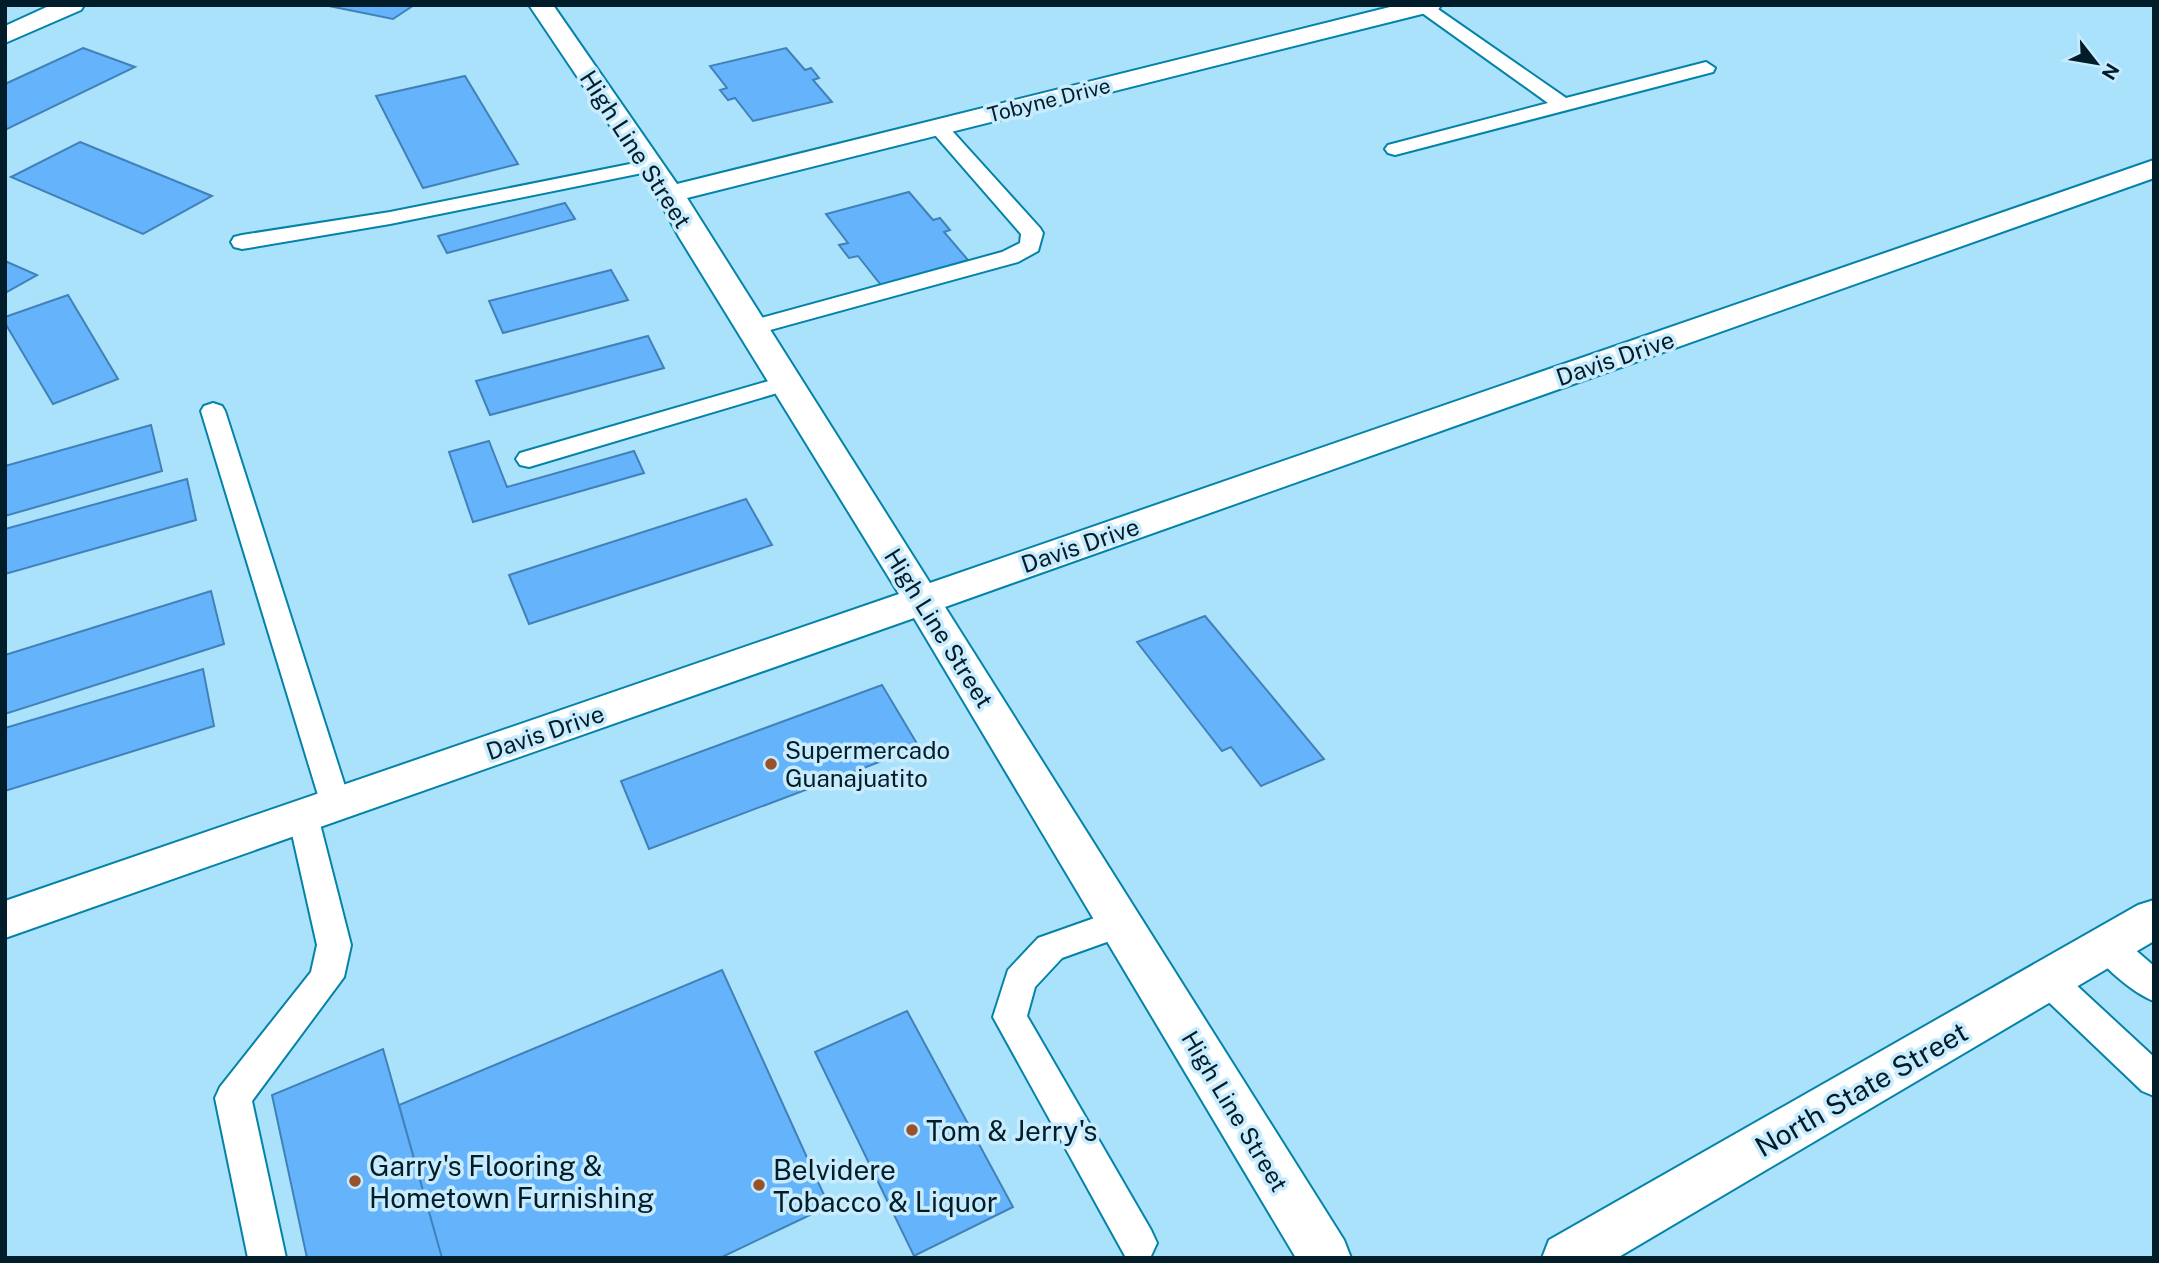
<svg xmlns="http://www.w3.org/2000/svg" width="2159" height="1263" viewBox="0 0 2159 1263" font-family="'Public Sans',sans-serif">
	<style>
		.building { fill: #65b4fb; stroke: #4181ba; stroke-width: 2 }
		.lines { fill: none; stroke-linecap: round; stroke-linejoin: round }
		.service-casing { stroke: #0483a9; stroke-width: 4 }
		.minor-casing { stroke: #0483a9; stroke-width: 4 }
		.primary-casing { stroke: #0483a9; stroke-width: 4 }
		.service { fill: #fff; fill-rule: evenodd }
		.minor { fill: #fff; fill-rule: evenodd }
		.primary { fill: #fff; fill-rule: evenodd }
		.poi-dot { fill: #98512b; stroke: #c8ecfd; stroke-width: 2.5 }
		.labels { text-anchor: middle; dominant-baseline: central; stroke-width: 7; stroke-linejoin: round; paint-order: stroke }
		.far-street-label { font-size: 21px; fill: #001d29; stroke: #c8ecfd }
		.street-label { font-size: 24px; fill: #001d29; stroke: #c8ecfd }
		.poi-label { font-size: 24px; fill: #001d29; stroke: #c8ecfd; text-anchor: start }
		.near-street-label { font-size: 28px; fill: #001d29; stroke: #c8ecfd }
		.near-poi-label { font-size: 28px; fill: #001d29; stroke: #c8ecfd; text-anchor: start }
	</style>
	<rect width="100%" height="100%" fill="#abe2fb"/>
	<path class="building" d="M 324,5 L 414,5 L 393,19 Z
		M 83,48 L 135,67 L 5,130 L 5,84 Z
		M 786,48 L 805,70 L 811,68 L 819,78 L 813,80 L 832,102 L 753,121 L 735,98 L 728,100 L 720,90 L 727,88 L 710,66 Z
		M 465,76 L 518,164 L 423,188 L 376,96 Z
		M 80,142 L 212,196 L 143,234 L 11,177 Z
		M 909,192 L 933,220 L 940,218 L 950,230 L 944,232 L 968,260 L 881,285 L 858,256 L 849,258 L 839,245 L 848,243 L 826,214 Z
		M 565,203 L 575,219 L 447,253 L 438,236 Z
		M 5,261 L 37,275 L 5,293 Z
		M 611,270 L 628,300 L 503,333 L 489,301 Z
		M 68,295 L 118,379 L 53,404 L 5,323 L 5,317 Z
		M 648,336 L 664,368 L 490,415 L 476,381 Z
		M 151,425 L 162,471 L 5,516 L 5,466 Z
		M 489,441 L 507,487 L 634,451 L 644,473 L 473,522 L 449,452 Z
		M 187,479 L 196,520 L 5,574 L 5,529 Z
		M 746,499 L 772,545 L 529,624 L 509,575 Z
		M 211,591 L 224,644 L 5,714 L 5,655 Z
		M 1205,616 L 1324,759 L 1261,786 L 1231,747 L 1222,751 L 1137,642 Z
		M 203,669 L 214,726 L 5,791 L 5,728 Z
		M 882,685 L 919,747 L 649,849 L 621,781 Z
		M 722,970 L 829,1206 L 720,1258 L 442,1258 L 399,1105 Z
		M 907,1011 L 1013,1207 L 914,1256 L 815,1052 Z
		M 383,1049 L 442,1258 L 307,1258 L 272,1095 Z"/>
	<g class="lines">
		<g class="service-casing">
			<path id="service" d="M 1411,5 L 1432,5 L 1566,98 L 1706,62 L 1715,68 L 1713,72 L 1395,155 L 1388,153 L 1385,149 L 1388,145 L 1548,103 Z
				M 938,121 L 945,123 L 1040,228 L 1043,233 L 1038,251 L 1018,262 L 759,333 L 743,333 L 739,328 L 743,323 L 1002,252 L 1020,243 L 1021,234 L 928,127 L 931,123 Z
				M 650,160 L 657,162 L 660,166 L 657,170 L 390,224 L 242,249 L 234,247 L 231,242 L 234,237 L 242,235 L 390,212 Z
				M 786,376 L 794,378 L 798,383 L 794,388 L 529,467 L 520,465 L 516,459 L 520,453 Z
				M 213,403 L 222,406 L 225,411 L 351,805 L 347,813 L 336,817 L 325,813 L 321,805 L 201,411 L 204,406 Z
				M 303,804 L 314,807 L 318,816 L 351,945 L 344,977 L 252,1101 L 286,1258 L 248,1258 L 215,1098 L 220,1087 L 311,972 L 317,945 L 288,816 L 292,807 Z
				M 1120,909 L 1132,913 L 1136,923 L 1132,933 L 1062,958 L 1035,987 L 1027,1016 L 1151,1230 L 1157,1243 L 1151,1256 L 1125,1256 L 993,1017 L 1008,970 L 1038,938 Z
				M 2106,931 L 2118,935 L 2154,966 L 2154,1001 C 2134,994 2099,964 2089,945 L 2094,935 Z
				M 2048,966 L 2060,970 L 2154,1057 L 2154,1096 L 2142,1091 L 2036,990 L 2031,980 L 2036,970 Z"/>
		</g>
		<g class="minor-casing">
			<path id="minor" d="M 51,5 L 84,5 L 81,10 L 5,43 L 5,26 Z
				M 529,5 L 553,5 L 677,184 L 1398,5 L 1441,5 L 1438,10 L 687,198 L 930,583 L 2154,160 L 2154,178 L 945,607 L 1344,1240 L 1351,1258 L 1296,1258 L 914,618 L 5,938 L 5,901 L 899,594 L 679,237 L 656,194 Z"/>
		</g>
		<g class="primary-casing">
			<path id="primary" d="M 2154,900 L 2154,941 L 1617,1258 L 1542,1258 L 1549,1240 L 2138,905 Z"/>
		</g>
		<use href="#service" class="service"/>
		<use href="#minor" class="minor"/>
		<use href="#primary" class="primary"/>
	</g>
	<g class="poi-dot">
		<circle cx="771" cy="764" r="7"/>
		<circle cx="912" cy="1130" r="7"/>
		<circle cx="355" cy="1181" r="7"/>
		<circle cx="759" cy="1185" r="7"/>
	</g>
	<g class="labels">
		<g class="far-street-label">
			<text transform="translate(1049 100) rotate(-14)">Tobyne Drive</text>
		</g>
		<g class="street-label">
			<text transform="translate(636 149) rotate(57)">High Line Street</text>
			<text transform="translate(1615 358) rotate(-19)">Davis Drive</text>
			<text transform="translate(1080 545) rotate(-19)">Davis Drive</text>
			<text transform="translate(939 628) rotate(58)">High Line Street</text>
			<text transform="translate(545 732) rotate(-19)">Davis Drive</text>
			<text transform="translate(1235 1111) rotate(59)">High Line Street</text>
		</g>
		<g class="poi-label">
			<text x="785" y="750">Supermercado<tspan x="785" dy="28">Guanajuatito</tspan></text>
		</g>
		<g class="near-street-label">
			<text transform="translate(1861 1089) rotate(-30)">North State Street</text>
		</g>
		<g class="near-poi-label">
			<text x="926" y="1130">Tom &amp; Jerry's</text>
			<text x="369" y="1165">Garry's Flooring &amp;<tspan x="369" dy="32">Hometown Furnishing</tspan></text>
			<text x="773" y="1169">Belvidere<tspan x="773" dy="32">Tobacco &amp; Liquor</tspan></text>
		</g>
	</g>
	<rect width="2159" height="1263" fill="none" stroke="#001d29" stroke-width="14"/>
	<g transform="translate(2096 63) rotate(121)" stroke="#c8ecfd" stroke-width="5" paint-order="stroke">
	<path d="M0-5L12 26L0 18L-12 26Z" fill="#001d29"/>
	<text y="-10" font-size="19" font-weight="bold" text-anchor="middle" fill="#001d29">N</text>
	</g>
</svg>
